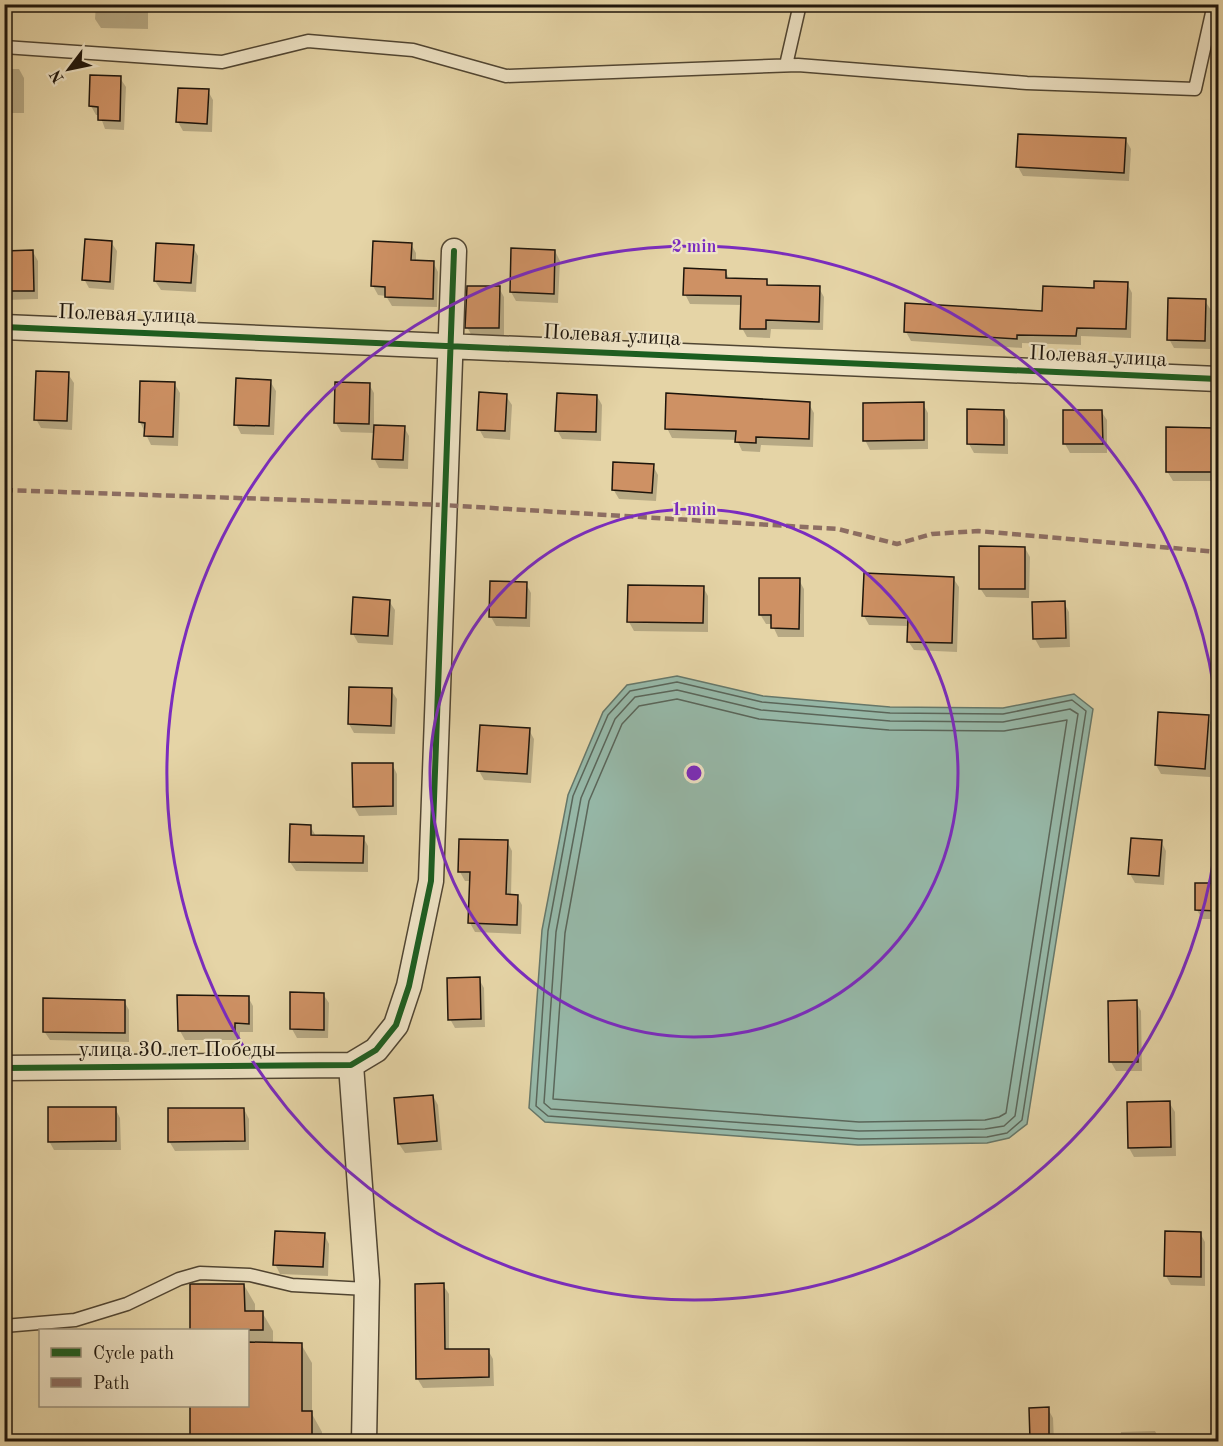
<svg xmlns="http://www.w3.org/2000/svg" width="1223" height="1446" viewBox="0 0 1223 1446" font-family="'Old Standard TT',serif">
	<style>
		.water { fill: #96b8a8; stroke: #667769; stroke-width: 1.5 }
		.shadow { fill: #0003 }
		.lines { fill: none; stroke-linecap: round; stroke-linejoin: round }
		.shore { stroke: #5a665a; stroke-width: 1.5 }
		.building { fill: #ce9164; stroke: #1e150b; stroke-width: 1.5 }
		.lane-casing { stroke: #504532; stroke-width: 15 }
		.street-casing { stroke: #504532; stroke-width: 27 }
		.lane { stroke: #eee3c5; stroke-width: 12 }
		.street { stroke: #eee3c5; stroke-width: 24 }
		.quiet { stroke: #8d6e63; stroke-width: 4.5; stroke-dasharray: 9 4.5; stroke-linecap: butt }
		.cycleway-casing { stroke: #eee3c5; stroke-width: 10 }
		.cycleway { stroke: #1b5e20; stroke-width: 6 }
		.ring { fill: none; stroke: #7b2cbf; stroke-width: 3 }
		.labels { text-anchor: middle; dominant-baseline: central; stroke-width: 4.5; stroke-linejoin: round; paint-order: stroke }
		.street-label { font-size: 21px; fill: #1e150b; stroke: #eee3c5 }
		.centre { fill: #7b2cbf; stroke: #eee3c5; stroke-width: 3 }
		.ring-label { font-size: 18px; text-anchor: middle; font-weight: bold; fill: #7b2cbf; stroke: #eee3c5; stroke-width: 4.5; stroke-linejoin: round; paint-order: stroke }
	</style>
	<rect width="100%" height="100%" fill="#e5d4a6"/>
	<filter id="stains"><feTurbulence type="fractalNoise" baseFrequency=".00333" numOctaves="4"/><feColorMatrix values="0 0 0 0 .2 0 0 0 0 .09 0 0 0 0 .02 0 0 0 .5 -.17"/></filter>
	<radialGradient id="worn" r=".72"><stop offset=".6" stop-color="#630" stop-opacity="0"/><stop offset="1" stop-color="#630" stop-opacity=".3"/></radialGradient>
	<path class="water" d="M 677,676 L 763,696 L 890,707 L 1003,708 L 1074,694 L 1093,709 L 1027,1124 L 1009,1138 L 987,1143 L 858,1145 L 545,1122 L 529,1108 L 542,930 L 568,795 L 603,712 L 627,685 Z"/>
	<path class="shadow" d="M 96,4 L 148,4 L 148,29 L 101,28 L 95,19 Z
		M 4,69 L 19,69 L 24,78 L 24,113 L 4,113 Z
		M 120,78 L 126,87 L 124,130 L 105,129 L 100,115 L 96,115 L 91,106 Z
		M 208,91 L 213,100 L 212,132 L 183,131 L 178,122 Z
		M 1126,140 L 1131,149 L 1129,181 L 1023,176 L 1018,167 Z
		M 111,242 L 117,251 L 114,290 L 89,288 L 84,279 Z
		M 411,244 L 416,253 L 416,262 L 433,262 L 438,272 L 437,307 L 392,306 L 386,296 L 378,295 L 373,286 Z
		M 193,247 L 198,256 L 196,292 L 161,290 L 155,281 Z
		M 555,251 L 560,261 L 558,303 L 516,301 L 511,292 Z
		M 4,252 L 33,252 L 38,261 L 38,299 L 4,300 Z
		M 725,271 L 730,280 L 766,281 L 769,286 L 819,288 L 824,297 L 823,330 L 771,329 L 770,338 L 747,337 L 742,328 L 742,305 L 690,304 L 685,294 Z
		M 1127,283 L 1132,293 L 1131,338 L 1081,336 L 1081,345 L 1022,343 L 1022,348 L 911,341 L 906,332 L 1043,312 L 1095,290 Z
		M 499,288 L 504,297 L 504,337 L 472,336 L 467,327 Z
		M 1205,301 L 1211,310 L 1210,349 L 1174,348 L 1169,339 Z
		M 68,374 L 74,383 L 72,430 L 41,428 L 36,419 Z
		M 270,381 L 276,391 L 274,435 L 241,434 L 236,424 Z
		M 174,383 L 180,393 L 178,446 L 151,445 L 140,422 Z
		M 369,384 L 374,393 L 374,426 L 404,427 L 409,436 L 408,469 L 379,468 L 374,458 L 375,433 L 341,432 L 336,423 Z
		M 506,396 L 512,405 L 510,440 L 484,438 L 479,429 Z
		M 597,396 L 602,405 L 601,441 L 562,439 L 557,430 Z
		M 809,404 L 814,413 L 813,447 L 761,445 L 760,452 L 742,451 L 737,440 L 672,438 L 667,428 Z
		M 923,404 L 928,413 L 928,449 L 870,450 L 865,440 Z
		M 969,411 L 1003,411 L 1008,420 L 1008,454 L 974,453 L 969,444 Z
		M 1101,411 L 1107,420 L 1107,453 L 1070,453 L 1065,444 Z
		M 1168,429 L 1218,429 L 1218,481 L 1173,481 L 1167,471 Z
		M 653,466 L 658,475 L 656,501 L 619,499 L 613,489 Z
		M 1025,548 L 1030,557 L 1029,598 L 986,597 L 980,588 Z
		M 953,578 L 959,587 L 957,652 L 914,650 L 908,641 L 909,626 L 869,625 L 864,616 Z
		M 799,580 L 804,589 L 804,637 L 778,637 L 772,624 L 766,624 L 760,614 Z
		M 526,584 L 531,593 L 530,627 L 496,626 L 491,617 Z
		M 703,587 L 708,596 L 708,632 L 634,631 L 629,622 Z
		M 389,601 L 395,610 L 393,645 L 358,643 L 353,634 Z
		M 1064,603 L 1069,612 L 1070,647 L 1040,648 L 1035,639 Z
		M 391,690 L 397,699 L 395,734 L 354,733 L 349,724 Z
		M 1208,717 L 1213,726 L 1210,777 L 1161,774 L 1156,765 Z
		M 529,730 L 534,739 L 531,783 L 484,780 L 479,771 Z
		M 392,764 L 397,774 L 397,815 L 359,816 L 354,807 Z
		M 310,826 L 316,836 L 363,837 L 368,846 L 368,872 L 296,871 L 290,862 Z
		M 507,841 L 512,851 L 511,896 L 517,896 L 522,905 L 521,934 L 475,932 L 470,923 L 471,881 L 465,881 L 460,872 Z
		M 1161,841 L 1166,851 L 1164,885 L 1135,883 L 1130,874 Z
		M 1197,885 L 1218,885 L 1218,929 L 1215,929 L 1210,919 L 1202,919 L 1197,910 Z
		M 479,979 L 484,988 L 485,1027 L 455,1028 L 450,1019 Z
		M 323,994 L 329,1003 L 328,1038 L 297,1038 L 292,1029 Z
		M 179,997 L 248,997 L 253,1006 L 253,1032 L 240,1032 L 240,1040 L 185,1040 L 180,1031 Z
		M 124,1001 L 129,1010 L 129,1042 L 50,1040 L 44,1031 Z
		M 1136,1002 L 1141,1011 L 1142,1071 L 1116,1071 L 1111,1062 Z
		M 433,1096 L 438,1105 L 442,1150 L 405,1153 L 399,1144 L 396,1099 Z
		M 1169,1102 L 1175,1112 L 1176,1156 L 1134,1157 L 1129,1148 Z
		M 115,1108 L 120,1118 L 121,1150 L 54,1150 L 49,1141 Z
		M 244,1109 L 249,1119 L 249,1150 L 175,1151 L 169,1141 Z
		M 1167,1233 L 1200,1233 L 1205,1242 L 1205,1286 L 1171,1285 L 1166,1276 Z
		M 324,1234 L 329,1244 L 328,1276 L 280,1274 L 275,1264 Z
		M 244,1285 L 255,1304 L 255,1312 L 262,1312 L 273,1331 L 273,1344 L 301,1344 L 312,1363 L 312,1414 L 322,1432 L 322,1442 L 192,1442 L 192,1406 L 248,1406 L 248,1330 L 192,1330 L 192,1286 Z
		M 443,1285 L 449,1294 L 449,1351 L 488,1350 L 493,1359 L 494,1386 L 423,1388 L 417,1378 Z
		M 1030,1409 L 1048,1409 L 1053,1418 L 1054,1442 L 1031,1442 Z
		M 1155,1431 L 1161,1442 L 1121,1442 L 1121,1432 Z"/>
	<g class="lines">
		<path class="shore" d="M 677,682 L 762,702 L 890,713 L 1003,714 L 1072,700 L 1086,711 L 1022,1120 L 1007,1133 L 987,1137 L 859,1139 L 548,1116 L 536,1106 L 548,931 L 573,796 L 608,715 L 630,691 Z
			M 677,690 L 761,710 L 890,721 L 1003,722 L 1070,709 L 1078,714 L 1015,1116 L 1004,1126 L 985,1129 L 859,1131 L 551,1109 L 544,1103 L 556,932 L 581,798 L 615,719 L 635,697 Z
			M 677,699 L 759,719 L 889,730 L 1004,731 L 1067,720 L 1006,1113 L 999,1117 L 985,1120 L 859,1122 L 553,1099 L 565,933 L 589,801 L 622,724 L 639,706 Z"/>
	</g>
	<path class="building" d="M 90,75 L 121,76 L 120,121 L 98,120 L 98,107 L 89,106 Z
		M 178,88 L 209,89 L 207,124 L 176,122 Z
		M 1018,134 L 1126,138 L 1124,173 L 1016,167 Z
		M 85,239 L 112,241 L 110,282 L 82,280 Z
		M 373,241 L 412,243 L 411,260 L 434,261 L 433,299 L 385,297 L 385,287 L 371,286 Z
		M 156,243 L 194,245 L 191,283 L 154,281 Z
		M 511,248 L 555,250 L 554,294 L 510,292 Z
		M 33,250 L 34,291 L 4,291 L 4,251 Z
		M 684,268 L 726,270 L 726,278 L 767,279 L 767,285 L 820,286 L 819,322 L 766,320 L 766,329 L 740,329 L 741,296 L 683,295 Z
		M 1094,281 L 1128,282 L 1126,329 L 1077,328 L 1076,336 L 1017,335 L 1017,339 L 904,332 L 905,303 L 1042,311 L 1043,286 L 1094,288 Z
		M 467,286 L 500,286 L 499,328 L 465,328 Z
		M 1168,298 L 1206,299 L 1205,341 L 1167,340 Z
		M 36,371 L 69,372 L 67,421 L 34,420 Z
		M 236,378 L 271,380 L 269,426 L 234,425 Z
		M 140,381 L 175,382 L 173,437 L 144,436 L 145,423 L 139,422 Z
		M 335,382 L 370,383 L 369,424 L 334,423 Z
		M 479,392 L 507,394 L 505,431 L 477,430 Z
		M 557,393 L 597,395 L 596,432 L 555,431 Z
		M 666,393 L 810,402 L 809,439 L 756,437 L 756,443 L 735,442 L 736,431 L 665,429 Z
		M 924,402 L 924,440 L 863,441 L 863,403 Z
		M 967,409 L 1004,410 L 1004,445 L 967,444 Z
		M 1063,410 L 1102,410 L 1103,444 L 1063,444 Z
		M 374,425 L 405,426 L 403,460 L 372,459 Z
		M 1166,427 L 1215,428 L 1215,472 L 1166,472 Z
		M 613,462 L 654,464 L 652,493 L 612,490 Z
		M 979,546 L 1025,547 L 1025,589 L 979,589 Z
		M 864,573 L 954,577 L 952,643 L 907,642 L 908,618 L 862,616 Z
		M 759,578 L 800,578 L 799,629 L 771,628 L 771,615 L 759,615 Z
		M 490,581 L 527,582 L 526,618 L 489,617 Z
		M 628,585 L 704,586 L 703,623 L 627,622 Z
		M 353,597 L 390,600 L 388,636 L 351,634 Z
		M 1065,601 L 1066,638 L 1033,639 L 1032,602 Z
		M 349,687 L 392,688 L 391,726 L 348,724 Z
		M 1158,712 L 1209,715 L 1205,769 L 1155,765 Z
		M 480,725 L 530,728 L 527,774 L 477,771 Z
		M 352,763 L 393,763 L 393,806 L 353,807 Z
		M 290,824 L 311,825 L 311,835 L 364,836 L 363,863 L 289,862 Z
		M 1131,838 L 1162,840 L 1159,876 L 1128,874 Z
		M 459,839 L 508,840 L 506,894 L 518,895 L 517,925 L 468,923 L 470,872 L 458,872 Z
		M 1195,883 L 1218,883 L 1218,911 L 1195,910 Z
		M 480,977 L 481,1019 L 448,1020 L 447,978 Z
		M 290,992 L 324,993 L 324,1030 L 290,1029 Z
		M 177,995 L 249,996 L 249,1024 L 235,1023 L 235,1031 L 178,1031 Z
		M 43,998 L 125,1000 L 125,1033 L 43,1032 Z
		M 1137,1000 L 1138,1062 L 1109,1062 L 1108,1001 Z
		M 433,1095 L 437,1141 L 398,1144 L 394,1098 Z
		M 1170,1101 L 1171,1147 L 1128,1148 L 1127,1102 Z
		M 48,1107 L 116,1107 L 116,1141 L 48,1142 Z
		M 168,1108 L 244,1108 L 245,1141 L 168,1142 Z
		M 275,1231 L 325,1233 L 323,1267 L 273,1265 Z
		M 1165,1231 L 1201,1232 L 1201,1277 L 1164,1276 Z
		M 444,1283 L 445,1349 L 489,1349 L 489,1377 L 416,1379 L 415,1284 Z
		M 190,1284 L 244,1284 L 245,1311 L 263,1311 L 263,1330 L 190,1330 Z
		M 248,1342 L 302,1343 L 302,1411 L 312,1411 L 312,1442 L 190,1442 L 190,1406 L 248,1406 Z
		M 1049,1407 L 1049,1440 L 1030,1440 L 1029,1408 Z"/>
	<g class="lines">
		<g class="lane-casing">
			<path id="lane" d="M 4,47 L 222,62 L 308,41 L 413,50 L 506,76 L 798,65 L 1027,83 L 1195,89 L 1214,4
				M 786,65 L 800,4
				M 4,1326 L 75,1320 L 127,1304 L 179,1279 L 200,1273 L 250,1275 L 292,1285 L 367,1289"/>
		</g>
		<g class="street-casing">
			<path id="street" d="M 4,327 L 1218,379
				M 351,1065 L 367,1281 L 364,1442
				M 4,1068 L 351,1065 L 376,1050 L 396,1025 L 409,986 L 431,881 L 454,251"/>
		</g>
		<use href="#lane" class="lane"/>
		<use href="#street" class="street"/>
		<path class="quiet" d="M 4,490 L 443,505 L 838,529 L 897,544 L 932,534 L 978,531 L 1218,552"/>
		<g class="cycleway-casing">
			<path id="cycleway" d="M 4,327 L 1218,379
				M 4,1068 L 351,1065 L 376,1050 L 396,1025 L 409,986 L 431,881 L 454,251"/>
		</g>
		<use href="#cycleway" class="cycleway"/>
	</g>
	<g class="ring">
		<circle cx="694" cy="773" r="264"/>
		<path d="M1218 828A527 527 0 1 1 1218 718"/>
	</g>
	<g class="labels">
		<g class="street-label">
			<text transform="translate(127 315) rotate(2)">Полевая улица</text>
			<text transform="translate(612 336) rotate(3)">Полевая улица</text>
			<text transform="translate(1098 357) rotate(3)">Полевая улица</text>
			<text x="177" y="1050">улица 30 лет Победы</text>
		</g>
	</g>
	<circle cx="694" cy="773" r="9" class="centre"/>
	<g class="ring-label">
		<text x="694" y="252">2 min</text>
		<text x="694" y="515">1 min</text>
	</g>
	<rect width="1223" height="1446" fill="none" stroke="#e5d4a6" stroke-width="24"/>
	<rect x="6" y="6" width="1211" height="1434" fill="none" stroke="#1e150b" stroke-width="3"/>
	<rect x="12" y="12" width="1199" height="1422" fill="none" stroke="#1e150b" stroke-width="1.5"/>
	<rect x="39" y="1329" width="210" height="78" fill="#eee3c5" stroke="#9b917b" stroke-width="1.5"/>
	<rect x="51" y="1348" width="30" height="9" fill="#1b5e20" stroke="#9b917b" stroke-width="1.5"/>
	<text x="93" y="1359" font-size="18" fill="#1e150b">Cycle path</text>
	<rect x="51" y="1378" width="30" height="9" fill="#8d6e63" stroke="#9b917b" stroke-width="1.5"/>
	<text x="93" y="1389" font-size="18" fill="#1e150b">Path</text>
	<g transform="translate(69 69) rotate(238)" stroke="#eee3c5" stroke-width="4.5" paint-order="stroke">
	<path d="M0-4.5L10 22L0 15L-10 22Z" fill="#1e150b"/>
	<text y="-9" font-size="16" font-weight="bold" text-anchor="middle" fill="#1e150b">N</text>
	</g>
	<rect width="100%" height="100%" filter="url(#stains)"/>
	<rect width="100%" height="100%" fill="url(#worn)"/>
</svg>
